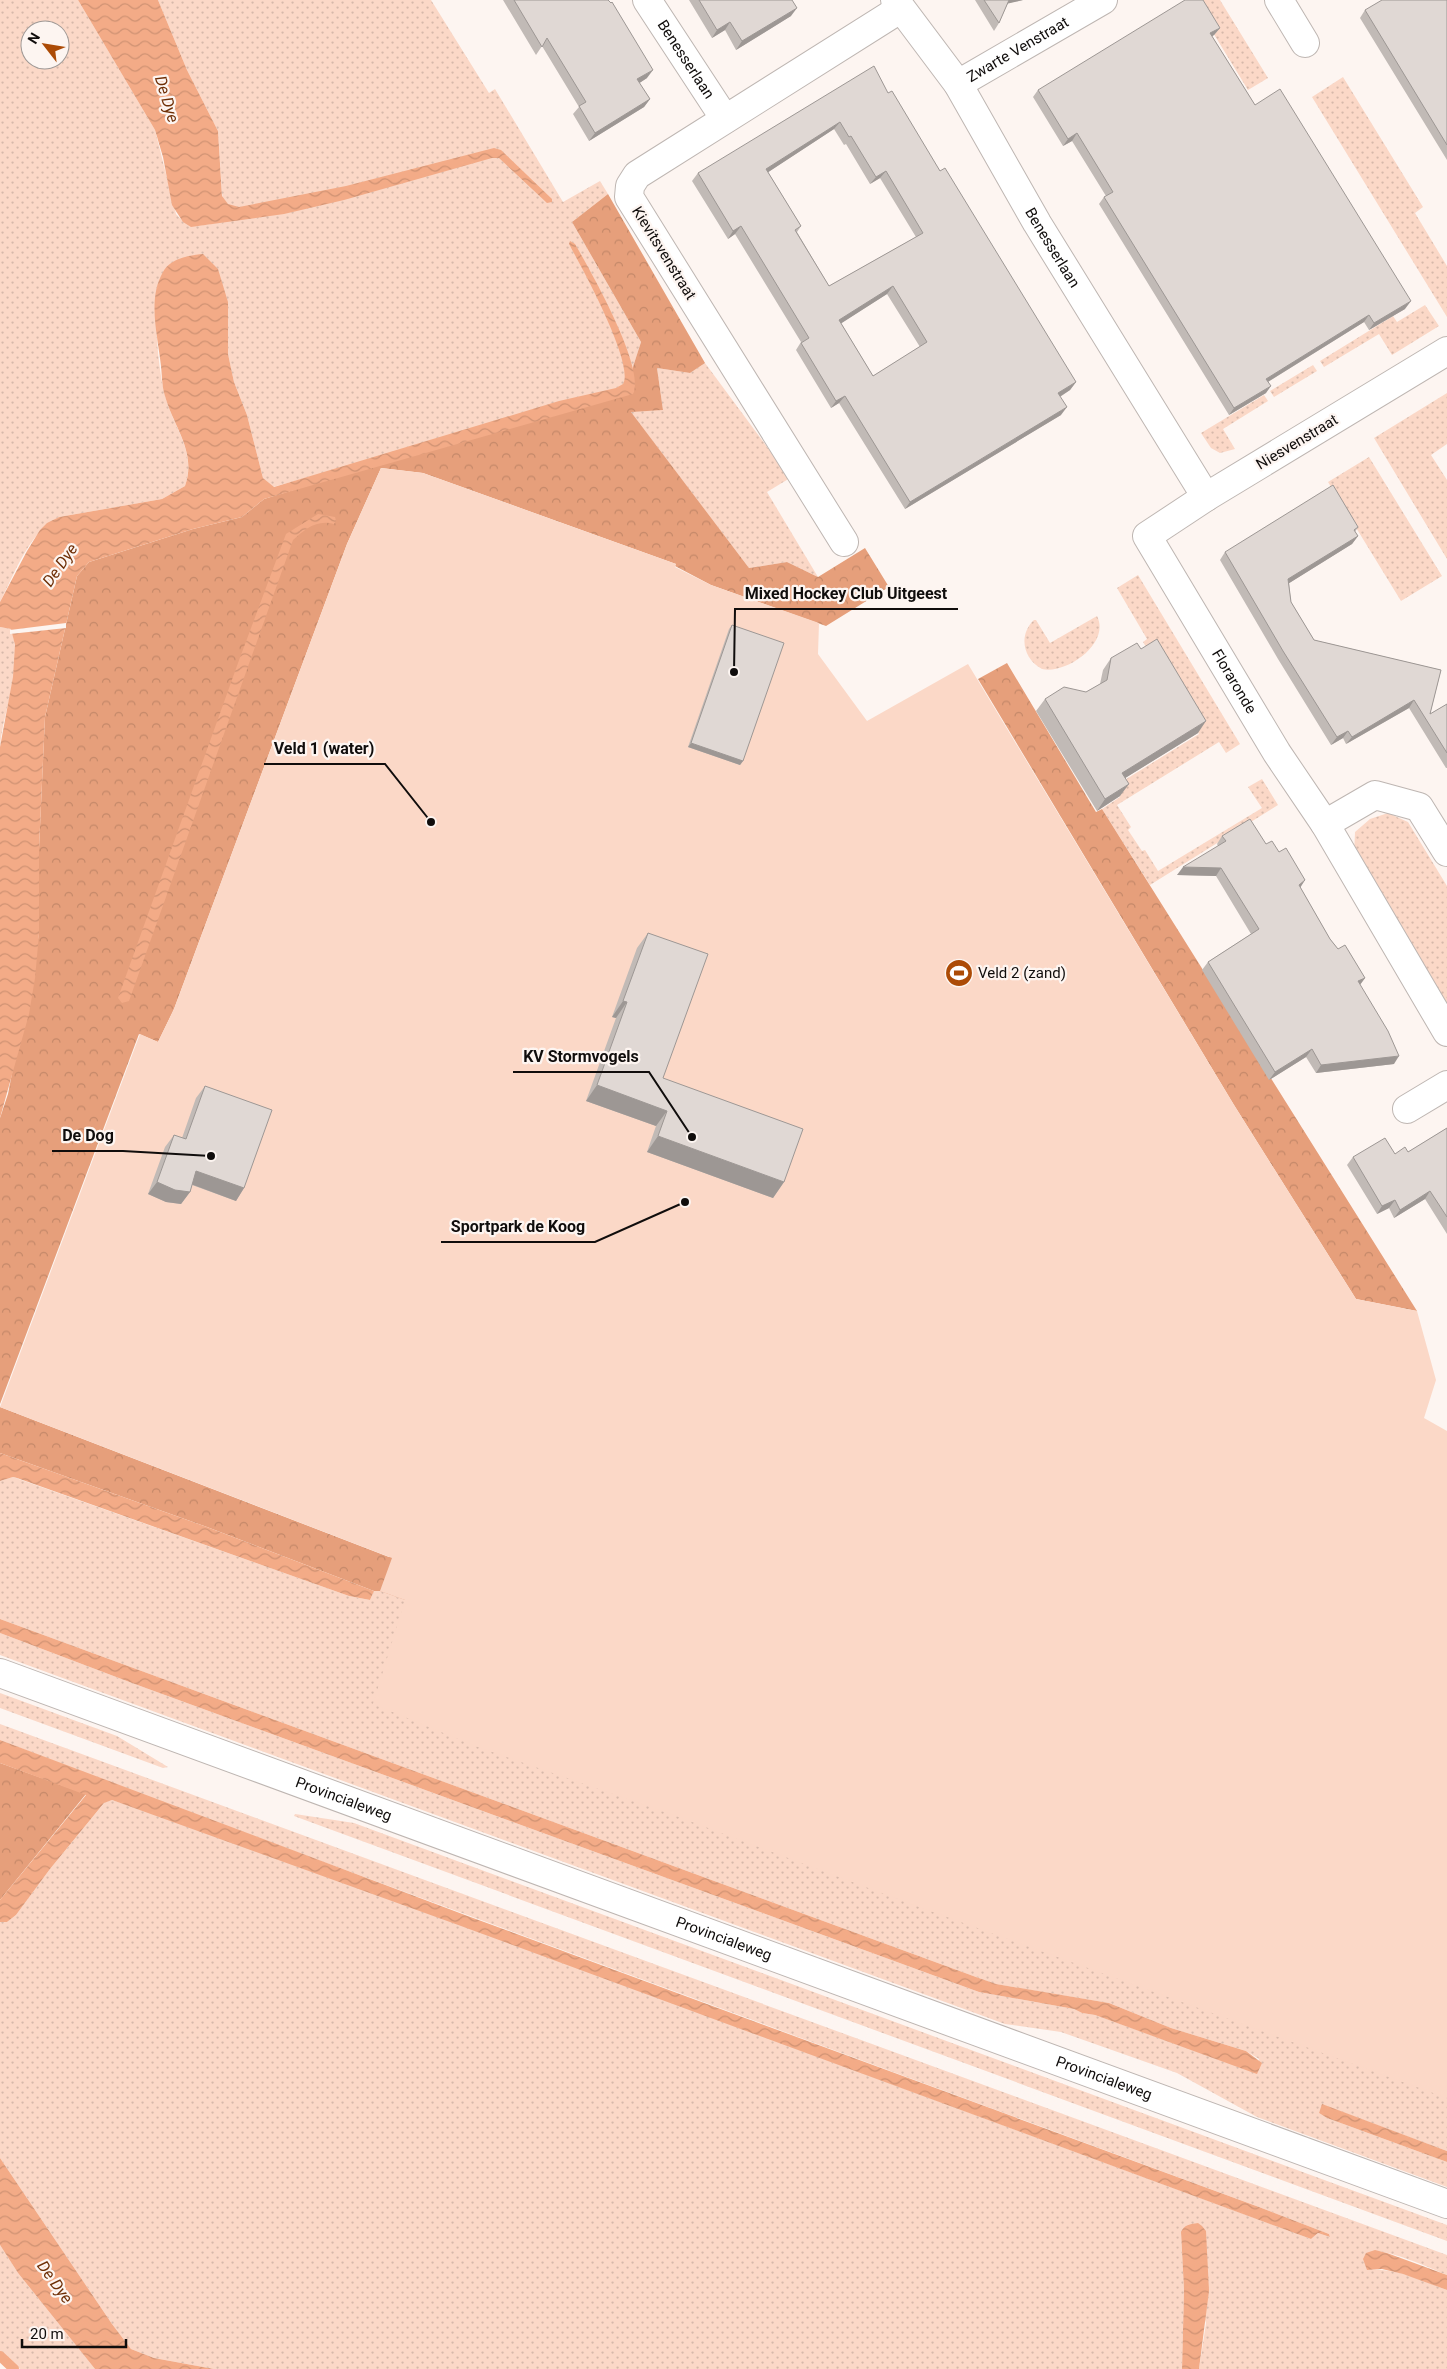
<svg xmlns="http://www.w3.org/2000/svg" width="1447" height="2369" viewBox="0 0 1447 2369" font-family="Roboto,sans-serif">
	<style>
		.grass { fill: url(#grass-dots); fill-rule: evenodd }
		.forest { fill: url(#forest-crowns) }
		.garden { fill: #fbd8c7 }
		.water { fill: url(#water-waves) }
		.pier { fill: #fdf5f1 }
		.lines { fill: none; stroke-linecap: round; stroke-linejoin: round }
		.stream { stroke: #f3ab87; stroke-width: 10 }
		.minor-casing { stroke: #beb6b2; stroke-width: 30 }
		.major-casing { stroke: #beb6b2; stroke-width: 30 }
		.minor { stroke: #fff; stroke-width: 28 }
		.major { stroke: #fff; stroke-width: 28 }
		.wall { fill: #c1bab6; fill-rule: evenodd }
		.shaded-wall { fill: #9d9794 }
		.building { fill: #e0d8d4; stroke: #9d9794; fill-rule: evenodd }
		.labels { text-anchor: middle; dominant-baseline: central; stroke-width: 4.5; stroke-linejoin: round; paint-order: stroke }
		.street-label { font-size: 15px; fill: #100d0c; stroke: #fdf5f1 }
		.poi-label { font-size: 15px; fill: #100d0c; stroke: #fdf5f1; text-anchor: start }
		.water-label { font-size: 16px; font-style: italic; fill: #6f2f06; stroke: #fdf5f1 }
		.leader { fill: none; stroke: #100d0c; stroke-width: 2 }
		.callout-dot { fill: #100d0c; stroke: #fdf5f1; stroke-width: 2 }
		.callout-label { font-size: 16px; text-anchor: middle; font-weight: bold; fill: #100d0c; stroke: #fdf5f1; stroke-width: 4.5; stroke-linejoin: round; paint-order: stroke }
	</style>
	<defs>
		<pattern id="grass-dots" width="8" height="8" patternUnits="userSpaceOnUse" patternTransform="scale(1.25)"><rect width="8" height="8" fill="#fbd8c7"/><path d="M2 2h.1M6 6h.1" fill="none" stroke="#d6b8aa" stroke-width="1.8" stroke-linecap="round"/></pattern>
		<pattern id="forest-crowns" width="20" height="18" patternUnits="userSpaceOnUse" patternTransform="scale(1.25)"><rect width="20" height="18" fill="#e69f7b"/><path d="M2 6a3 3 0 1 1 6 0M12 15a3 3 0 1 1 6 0" fill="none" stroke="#c48869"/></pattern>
		<pattern id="water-waves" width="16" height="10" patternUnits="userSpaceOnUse" patternTransform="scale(1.25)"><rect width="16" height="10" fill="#f3ab87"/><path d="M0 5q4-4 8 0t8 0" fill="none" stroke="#cf9273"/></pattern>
	</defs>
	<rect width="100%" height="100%" fill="#fdf5f1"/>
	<path class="grass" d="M 0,0 L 78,0 L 155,130 L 176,214 C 191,232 203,224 224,222 L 218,131 L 187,70 L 158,0 L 431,0 L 489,93 L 495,89 L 563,202 L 600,181 L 608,194 L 572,222 L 641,342 L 631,373 L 622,390 L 273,487 L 263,478 L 247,415 L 234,382 L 228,354 L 228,302 L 155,300 C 156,329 158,368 165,395 C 173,428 197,451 185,486 L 162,499 L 59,517 C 29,532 15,573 0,602 ZM 30,30 L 60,30 L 60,60 L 30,60 Z
		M 1193,0 L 1220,0 L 1268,78 L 1248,90 Z
		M 1343,77 L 1423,207 L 1415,213 L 1447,266 L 1447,317 L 1312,97 Z
		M 1425,305 L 1439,326 L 1392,355 L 1379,334 L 1324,367 L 1320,361 L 1393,316 L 1397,322 Z
		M 705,363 L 790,478 L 767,492 L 818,577 L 787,562 L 749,568 L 630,411 L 663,410 L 657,368 L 690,373 Z
		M 1313,365 L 1317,371 L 1274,397 L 1270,391 Z
		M 1447,393 L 1447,444 L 1431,455 L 1447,480 L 1447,559 L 1374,438 Z
		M 1264,395 L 1268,401 L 1223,429 L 1235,449 L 1220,453 L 1211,448 L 1201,433 Z
		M 1369,457 L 1442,576 L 1401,601 L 1328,482 Z
		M 1138,575 L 1240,744 L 1226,753 L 1219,742 L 1117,805 L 1131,827 L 1128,830 L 1142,851 L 1145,850 L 1158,871 L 1262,808 L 1248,787 L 1262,779 L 1278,805 L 1150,885 L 1102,809 L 1120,797 L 1115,786 L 1199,734 L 1143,642 L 1147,639 L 1117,588 Z
		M 1097,616 C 1111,644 1065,675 1042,669 C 1023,659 1018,635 1034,620 L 1036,620 L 1050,643 Z
		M 0,627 L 11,629 C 25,667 3,708 0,747 Z
		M 1388,813 L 1408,822 L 1447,886 L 1447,1009 L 1354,855 L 1355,832 L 1370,819 Z
		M 13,1477 L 349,1596 L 370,1600 L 374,1591 L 380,1591 L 405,1600 L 1447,2078 L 1447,2151 L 1323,2105 L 1319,2113 L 1327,2118 L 1447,2162 L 1447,2187 L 1257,2117 L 1177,2073 L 1061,2032 L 1005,2024 L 0,1655 L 0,1633 L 132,1683 L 979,1992 L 1074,2009 L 1082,2013 L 1095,2015 L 1257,2073 L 1259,2059 L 1246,2051 L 1171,2028 L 1109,2003 L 995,1984 L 0,1619 L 0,1481 Z
		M 0,1693 L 117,1736 L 168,1767 L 163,1768 L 0,1708 Z
		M 0,1724 L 1447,2255 L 1447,2275 C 1432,2269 1384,2247 1371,2252 L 1370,2270 C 1397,2268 1422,2281 1447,2290 L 1447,2369 L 1199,2369 L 1206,2323 L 1181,2232 L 1184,2290 L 1182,2369 L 214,2369 L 154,2358 L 131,2349 L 112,2324 L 0,2158 L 0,1922 L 7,1922 L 16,1915 L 50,1869 L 105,1802 L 112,1800 L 251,1847 L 1311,2239 L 1318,2233 L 1330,2237 L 1329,2234 L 1259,2207 L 118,1786 L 0,1740 Z
		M 295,1814 L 354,1823 L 1308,2174 L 1447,2225 L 1447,2241 L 294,1816 Z
		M 0,2245 L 18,2273 L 95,2369 L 20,2369 L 0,2351 Z"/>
	<path class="forest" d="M 608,194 L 705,363 L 690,373 L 657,368 L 663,410 L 631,412 L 749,568 L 787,562 L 818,577 L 865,548 L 889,587 L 826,626 L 711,585 L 675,566 L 676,564 L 423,473 L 381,468 L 347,544 L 174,1009 L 158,1042 L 139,1034 L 0,1404 L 0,1118 L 8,1094 L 39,934 L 39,849 L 45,717 L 77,576 L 89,562 L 193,529 L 242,517 L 264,499 L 622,390 L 631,373 L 641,342 L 572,222 Z
		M 1007,663 L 1096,812 L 1102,809 L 1417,1311 L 1356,1299 L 1234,1105 L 978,679 Z
		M 521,1191 L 405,1600 L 380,1591 L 374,1591 L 207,1527 L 0,1453 L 0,1407 L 389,1557 Z
		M 0,1763 L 86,1794 L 0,1900 Z"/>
	<path class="garden" d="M 381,468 L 423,473 L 676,564 L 675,567 L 711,585 L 819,623 L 818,654 L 867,721 L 968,664 L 1234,1105 L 1356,1299 L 1417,1311 L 1436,1380 L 1424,1418 L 1447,1431 L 1447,2098 L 911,1904 L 676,1816 L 475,1746 L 373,1704 L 405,1600 L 380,1591 L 392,1558 L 0,1407 L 140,1034 L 158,1042 L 174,1009 L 347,544 Z"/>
	<path class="water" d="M 78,0 L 158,0 L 187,70 L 218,131 L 222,196 L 228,204 L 239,207 L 346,186 L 494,148 L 501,150 L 552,199 L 552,202 L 547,203 L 499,158 L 492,158 L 344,200 L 284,214 L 191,227 L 183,222 L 172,205 L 163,157 L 155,130 Z
		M 570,241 L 575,244 C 590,270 646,368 633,394 L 264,499 L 242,517 L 193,529 L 89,562 L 77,576 L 45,717 L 39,849 L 39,934 L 35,978 L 29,1014 L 0,1118 L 0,747 L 13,677 L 15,645 L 11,629 L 0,627 L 0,602 L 27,551 L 40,530 L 47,523 L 59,517 L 162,499 L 185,486 C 197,452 174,428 165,396 C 162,387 162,376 161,366 C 158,337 147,299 163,272 C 170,259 189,255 203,254 L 218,269 L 228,302 L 228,354 L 234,382 L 247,415 L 263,478 L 274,487 L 559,401 L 616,388 L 623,384 C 635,364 581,266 569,244 Z
		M 318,514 L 335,517 L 336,521 L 334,524 C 317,519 305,529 293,540 L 129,1001 L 122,1003 L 118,998 L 238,663 L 286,534 Z
		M 0,1453 L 207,1527 L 374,1591 L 370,1600 L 349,1596 L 17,1478 L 13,1477 L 0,1481 Z
		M 0,1619 L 976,1977 L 996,1984 L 1109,2003 L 1171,2028 L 1246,2051 L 1262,2063 L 1257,2074 L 1254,2073 L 1095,2015 L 1082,2013 L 1074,2009 L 979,1992 L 132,1683 L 0,1633 Z
		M 0,1740 L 465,1915 L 1259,2207 L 1329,2234 L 1330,2237 L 1318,2233 L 1311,2239 L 461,1926 L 112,1800 L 104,1803 L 50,1869 L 16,1915 L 7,1922 L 0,1922 L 0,1900 L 86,1795 L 0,1763 Z
		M 1322,2104 L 1447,2151 L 1447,2162 L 1327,2118 L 1319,2113 Z
		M 0,2158 L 112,2324 L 131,2349 L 154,2358 L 214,2369 L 95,2369 L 18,2273 L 0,2245 Z
		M 1198,2223 L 1202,2226 L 1206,2231 L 1209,2291 L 1199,2369 L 1182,2369 L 1184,2290 L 1181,2232 C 1184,2225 1190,2224 1198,2223 Z
		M 1375,2250 L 1387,2253 L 1447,2275 L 1447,2290 L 1403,2274 L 1382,2269 L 1367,2270 L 1363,2259 L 1366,2253 Z"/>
	<path class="pier" d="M 66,623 L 66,628 L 10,634 L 10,630 Z"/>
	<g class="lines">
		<path class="stream" d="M 0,2356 L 14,2369"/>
		<g class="minor-casing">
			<g id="minor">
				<path id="s1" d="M 647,0 L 725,119"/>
				<path id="s2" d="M 895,0 L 958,84 L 1037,223 L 1206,497"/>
				<path d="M 1279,0 L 1305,43"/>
				<path id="s3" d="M 958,84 L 1103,0"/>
				<path id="s4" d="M 1447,351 L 1206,497 L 1147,536 L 1277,753 L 1325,824 L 1447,1032"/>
				<path d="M 844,542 L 629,197 L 630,186 L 637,175 L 900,9"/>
				<path d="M 1325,824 L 1375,795 L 1419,807 L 1447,852"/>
				<path d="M 1407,1109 L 1447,1085"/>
			</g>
		</g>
		<g class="major-casing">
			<g id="major">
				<path id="s5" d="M 0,1673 L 1447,2204"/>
			</g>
		</g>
		<use href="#minor" class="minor"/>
		<use href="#major" class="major"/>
	</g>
	<path class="wall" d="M 503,0 L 601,0 L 647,78 L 639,83 L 650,99 L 644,107 L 589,141 L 573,114 L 579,107 L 542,46 L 536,55 Z
		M 689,0 L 792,0 L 791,16 L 736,50 L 725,30 L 712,38 Z
		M 975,0 L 1023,0 L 1008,3 L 999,23 L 994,31 Z
		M 1447,0 L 1447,160 L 1360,18 L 1365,10 Z
		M 1220,28 L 1214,35 L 1212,36 L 1255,105 L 1405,309 L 1369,330 L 1364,322 L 1268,382 L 1266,393 L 1229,415 L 1099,204 L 1104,197 L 1106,196 L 1072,141 L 1063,146 L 1033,97 L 1038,90 Z
		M 888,93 L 940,171 L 1076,382 L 1070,390 L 1060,397 L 1061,415 L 905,509 L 839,403 L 831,408 L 796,350 L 801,342 L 735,234 L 728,239 L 692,181 L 698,173 ZM 834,129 L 844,145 L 846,144 L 870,184 L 880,178 L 916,237 L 829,286 L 797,232 L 801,226 L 768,172 ZM 887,294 L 920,347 L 873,376 L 841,323 Z
		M 1358,527 L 1355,532 L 1358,536 L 1352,544 L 1289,583 L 1291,602 L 1314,640 L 1441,670 L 1430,714 L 1447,704 L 1447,768 L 1446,768 L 1409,708 L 1346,744 L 1343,738 L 1331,745 L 1278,659 L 1220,560 L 1225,552 Z
		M 732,625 L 743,761 L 740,765 L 688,747 L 729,629 Z
		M 1111,658 L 1198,733 L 1125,778 L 1120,796 L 1097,811 L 1036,711 L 1045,699 L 1086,692 L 1100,684 L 1103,670 Z
		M 1222,836 L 1266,844 L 1279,852 L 1305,880 L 1300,887 L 1330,939 L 1338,949 L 1365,978 L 1360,985 L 1394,1064 L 1316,1073 L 1306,1057 L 1269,1080 L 1202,970 L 1208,962 L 1251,934 L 1216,876 L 1177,875 L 1218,846 L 1217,844 Z
		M 648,933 L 663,1078 L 784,1182 L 773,1198 L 647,1152 L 656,1126 L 586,1101 L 616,1018 L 612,1017 L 637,948 Z
		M 205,1086 L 244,1188 L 236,1201 L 192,1185 L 190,1192 L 181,1204 L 166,1202 L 148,1194 L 165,1147 L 174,1135 L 182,1138 L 196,1098 Z
		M 1447,1128 L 1447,1234 L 1425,1199 L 1394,1218 L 1389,1208 L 1377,1214 L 1347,1165 L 1353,1157 L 1395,1154 L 1408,1152 Z"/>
	<path class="shaded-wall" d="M 1009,0 L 1023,0 L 1006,4 Z
		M 797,8 L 791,16 L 736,50 L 742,41 Z
		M 730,22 L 725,30 L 712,38 L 717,30 Z
		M 1220,28 L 1214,35 L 1205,41 L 1210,33 Z
		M 653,70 L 647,78 L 632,88 L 637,79 Z
		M 650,99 L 644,107 L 589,141 L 595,133 Z
		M 840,122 L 834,129 L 761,177 L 766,169 Z
		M 1077,133 L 1072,141 L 1063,146 L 1068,139 Z
		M 886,171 L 880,178 L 870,184 L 876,177 Z
		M 741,226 L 735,234 L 728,239 L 733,231 Z
		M 893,286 L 887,294 L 834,328 L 839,320 Z
		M 1411,301 L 1405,309 L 1369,330 L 1374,323 Z
		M 1369,315 L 1364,322 L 1261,386 L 1266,379 Z
		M 1076,382 L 1070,390 L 1053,401 L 1058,393 Z
		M 1271,386 L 1266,393 L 1229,415 L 1234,408 Z
		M 845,396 L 839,403 L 831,408 L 836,401 Z
		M 1067,407 L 1061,415 L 905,509 L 910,502 Z
		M 1358,536 L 1352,544 L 1283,587 L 1288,579 Z
		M 1414,700 L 1409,708 L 1346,744 L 1352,737 Z
		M 1206,721 L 1198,733 L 1114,785 L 1122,773 Z
		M 1348,731 L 1343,738 L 1331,745 L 1337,737 Z
		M 691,743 L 743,761 L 740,765 L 688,747 Z
		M 1129,784 L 1120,796 L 1097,811 L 1105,799 Z
		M 1183,867 L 1221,868 L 1216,876 L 1177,875 Z
		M 1305,880 L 1300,888 L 1299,885 Z
		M 1365,978 L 1359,986 L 1358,981 Z
		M 623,1001 L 627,1002 L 616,1018 L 612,1017 Z
		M 1312,1049 L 1306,1057 L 1269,1080 L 1275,1072 Z
		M 1399,1056 L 1394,1064 L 1316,1073 L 1321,1065 Z
		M 597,1085 L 667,1111 L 656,1126 L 586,1101 Z
		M 658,1136 L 784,1182 L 773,1198 L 647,1152 Z
		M 196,1171 L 244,1188 L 236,1201 L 188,1183 Z
		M 157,1182 L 190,1192 L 181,1204 L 166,1202 L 148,1194 Z
		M 1430,1191 L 1425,1199 L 1394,1218 L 1400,1210 Z
		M 1395,1200 L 1389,1208 L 1377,1214 L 1382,1206 Z"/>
	<path class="building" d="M 514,0 L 608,0 L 611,3 L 612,2 L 653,70 L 637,79 L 650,99 L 595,133 L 579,106 L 586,102 L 547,38 L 542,47 Z
		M 699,0 L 792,0 L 797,8 L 742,41 L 730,22 L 717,30 Z
		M 984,0 L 1009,0 L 999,23 Z
		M 1185,0 L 1203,0 L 1220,28 L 1210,33 L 1255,105 L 1280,89 L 1411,301 L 1374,323 L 1369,315 L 1266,379 L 1271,386 L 1234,408 L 1104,197 L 1113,192 L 1077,133 L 1068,139 L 1038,90 Z
		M 1382,0 L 1447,0 L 1447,145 L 1365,10 Z
		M 874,66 L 888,93 L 892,91 L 940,171 L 945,168 L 1076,382 L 1058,393 L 1067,407 L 910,502 L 845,396 L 836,401 L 801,343 L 809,338 L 741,226 L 733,231 L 698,173 ZM 840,122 L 849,137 L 851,136 L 876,177 L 886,171 L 923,233 L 829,286 L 795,230 L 801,226 L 766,169 ZM 893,286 L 927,342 L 873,376 L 839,320 Z
		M 1333,485 L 1358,527 L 1354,530 L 1358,536 L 1288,579 L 1291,602 L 1314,640 L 1441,670 L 1430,714 L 1447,704 L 1447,753 L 1414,700 L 1352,737 L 1348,731 L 1337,737 L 1283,651 L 1225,552 Z
		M 732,625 L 784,643 L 743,761 L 691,743 Z
		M 1157,639 L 1206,721 L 1122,773 L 1129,784 L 1105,799 L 1045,699 L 1064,687 L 1086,692 L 1107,680 L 1111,658 L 1137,643 L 1141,649 Z
		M 1250,819 L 1266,844 L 1272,841 L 1279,852 L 1286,848 L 1305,880 L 1299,885 L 1330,939 L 1338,949 L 1345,945 L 1365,978 L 1358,981 L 1388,1031 L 1399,1056 L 1321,1065 L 1312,1049 L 1275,1072 L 1208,962 L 1259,929 L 1221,868 L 1183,867 L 1226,841 L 1222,836 Z
		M 648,933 L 708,954 L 663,1078 L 803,1129 L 784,1182 L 658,1136 L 667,1111 L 597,1085 L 627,1002 L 623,1001 Z
		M 205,1086 L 272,1110 L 244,1188 L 196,1171 L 190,1192 L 175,1190 L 157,1182 L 174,1135 L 186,1139 Z
		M 1447,1128 L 1447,1217 L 1430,1191 L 1400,1210 L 1395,1200 L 1382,1206 L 1353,1157 L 1385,1138 L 1395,1154 L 1405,1147 L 1408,1152 Z"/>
	<defs>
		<g id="stadium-disc" transform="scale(1.4375)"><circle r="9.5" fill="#ac4b06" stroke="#fdf5f1"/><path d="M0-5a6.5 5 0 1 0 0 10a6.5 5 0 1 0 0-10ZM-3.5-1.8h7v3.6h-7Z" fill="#fff"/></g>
	</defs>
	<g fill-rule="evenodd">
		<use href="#stadium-disc" x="959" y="973"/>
	</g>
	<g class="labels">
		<g class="street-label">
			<text stroke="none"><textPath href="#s3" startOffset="69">Zwarte Venstraat</textPath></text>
			<text stroke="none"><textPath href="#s1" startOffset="71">Benesserlaan</textPath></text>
			<text stroke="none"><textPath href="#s2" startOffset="294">Benesserlaan</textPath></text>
			<text transform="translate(664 253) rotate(58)">Kievitsvenstraat</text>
			<text transform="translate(1297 442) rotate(-31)">Niesvenstraat</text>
			<text stroke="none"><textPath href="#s4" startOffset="522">Floraronde</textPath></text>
			<text stroke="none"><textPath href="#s5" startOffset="366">Provincialeweg</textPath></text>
			<text stroke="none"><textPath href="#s5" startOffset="771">Provincialeweg</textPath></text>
			<text stroke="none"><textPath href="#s5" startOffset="1176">Provincialeweg</textPath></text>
		</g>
		<g class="poi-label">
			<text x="978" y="973">Veld 2 (zand)</text>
		</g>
		<g class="water-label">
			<text transform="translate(167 99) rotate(73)">De Dye</text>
			<text transform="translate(60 565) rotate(-55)">De Dye</text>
			<text transform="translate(55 2282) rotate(54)">De Dye</text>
		</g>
	</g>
	<path class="leader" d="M734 672L735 609H958M431 822L385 764H264M692 1137L649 1072H513M211 1156L123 1151H52M685 1202L595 1242H441"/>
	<g class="callout-dot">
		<circle cx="734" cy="672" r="5"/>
		<circle cx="431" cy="822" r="5"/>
		<circle cx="692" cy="1137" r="5"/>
		<circle cx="211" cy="1156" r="5"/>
		<circle cx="685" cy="1202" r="5"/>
	</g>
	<g class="callout-label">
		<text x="846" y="599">Mixed Hockey Club Uitgeest</text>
		<text x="324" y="754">Veld 1 (water)</text>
		<text x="581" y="1062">KV Stormvogels</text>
		<text x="88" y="1141">De Dog</text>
		<text x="518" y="1232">Sportpark de Koog</text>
	</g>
	<g transform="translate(45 45) rotate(301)"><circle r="24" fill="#fdf5f1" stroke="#9e9895"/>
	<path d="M0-4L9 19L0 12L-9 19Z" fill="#ac4b06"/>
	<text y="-8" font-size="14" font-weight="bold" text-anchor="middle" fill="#100d0c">N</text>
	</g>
	<path d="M22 2339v8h104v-8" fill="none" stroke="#100d0c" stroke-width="2.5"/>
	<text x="30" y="2339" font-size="15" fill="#100d0c" stroke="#fdf5f1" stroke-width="4" paint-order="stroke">20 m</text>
</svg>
